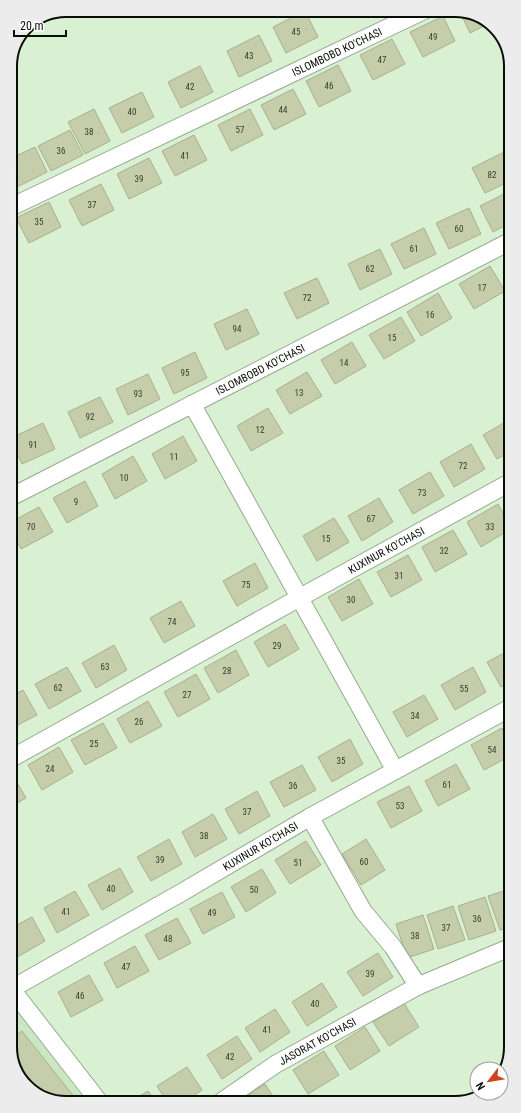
<svg xmlns="http://www.w3.org/2000/svg" width="521" height="1113" viewBox="0 0 521 1113" font-family="'Roboto Condensed',sans-serif">
	<style>
		.built { fill: #cbe7c2 }
		.building { fill: #c5cdab; stroke: #a8b08e }
		.lines { fill: none; stroke-linecap: round; stroke-linejoin: round }
		.minor-casing { stroke: #94aa8e; stroke-width: 19 }
		.minor { stroke: #fff; stroke-width: 17 }
		.labels { text-anchor: middle; dominant-baseline: central; stroke-width: 3; stroke-linejoin: round; paint-order: stroke }
		.number-label { font-size: 9px; fill: #363e2e }
		.street-label { font-size: 11px; fill: #070e05; stroke: #fff }
		.rim { fill: none; stroke: #070e05; stroke-width: 2 }
	</style>
	<rect width="100%" height="100%" fill="#d9f0d2"/>
	<path class="built" d="M 18,1013 L 87,1103 L 62,1103 L 32,1092 L 13,1065 L 13,1018 Z"/>
	<path class="building" d="M 354,10 L 370,10 L 357,17 Z
		M 459,10 L 489,22 L 490,23 L 470,33 Z
		M 305,11 L 318,37 L 286,53 L 273,27 Z
		M 443,16 L 455,41 L 423,57 L 410,32 Z
		M 45,18 L 46,19 L 25,30 L 26,26 Z
		M 259,35 L 272,61 L 239,77 L 227,51 Z
		M 392,39 L 405,64 L 373,80 L 360,55 Z
		M 338,65 L 351,91 L 319,107 L 306,81 Z
		M 200,66 L 213,92 L 181,108 L 168,82 Z
		M 293,89 L 306,114 L 274,130 L 261,105 Z
		M 142,92 L 154,117 L 122,133 L 109,108 Z
		M 94,109 L 110,141 L 85,154 L 68,122 Z
		M 250,109 L 263,135 L 231,151 L 218,125 Z
		M 70,130 L 83,155 L 51,171 L 38,146 Z
		M 194,135 L 207,160 L 175,176 L 162,151 Z
		M 35,147 L 47,172 L 15,188 L 10,179 L 10,159 Z
		M 504,152 L 508,159 L 508,182 L 485,193 L 472,168 Z
		M 149,158 L 162,183 L 129,199 L 117,174 Z
		M 101,184 L 114,210 L 82,226 L 69,200 Z
		M 508,192 L 508,224 L 493,232 L 480,206 Z
		M 49,202 L 61,227 L 29,243 L 16,218 Z
		M 469,208 L 481,234 L 449,249 L 436,223 Z
		M 424,228 L 436,254 L 404,269 L 391,244 Z
		M 11,240 L 16,250 L 11,252 Z
		M 380,249 L 392,274 L 360,290 L 348,264 Z
		M 509,262 L 509,272 L 504,264 Z
		M 490,266 L 505,291 L 474,309 L 459,284 Z
		M 317,278 L 329,303 L 297,319 L 284,293 Z
		M 438,293 L 452,318 L 421,336 L 407,312 Z
		M 247,309 L 259,334 L 226,350 L 214,324 Z
		M 401,317 L 415,341 L 384,359 L 369,335 Z
		M 352,342 L 366,366 L 335,384 L 321,360 Z
		M 195,352 L 207,378 L 174,394 L 162,368 Z
		M 307,372 L 322,396 L 290,414 L 276,390 Z
		M 148,374 L 160,399 L 128,415 L 116,389 Z
		M 100,397 L 113,422 L 80,438 L 68,412 Z
		M 268,408 L 283,433 L 251,451 L 237,426 Z
		M 509,420 L 509,452 L 497,459 L 483,435 Z
		M 43,423 L 55,449 L 22,464 L 11,441 L 11,438 Z
		M 183,436 L 197,461 L 165,479 L 152,454 Z
		M 471,444 L 485,469 L 454,487 L 440,462 Z
		M 133,456 L 147,481 L 115,499 L 102,474 Z
		M 430,472 L 444,496 L 413,514 L 399,490 Z
		M 85,481 L 98,506 L 67,523 L 53,498 Z
		M 379,498 L 393,522 L 362,541 L 348,516 Z
		M 498,504 L 509,524 L 509,530 L 481,547 L 467,522 Z
		M 39,507 L 53,532 L 21,549 L 11,531 L 11,522 Z
		M 334,518 L 349,542 L 317,561 L 303,536 Z
		M 453,530 L 467,554 L 435,572 L 422,547 Z
		M 408,555 L 422,580 L 391,597 L 377,572 Z
		M 255,563 L 268,588 L 237,606 L 223,581 Z
		M 359,579 L 373,604 L 342,621 L 328,597 Z
		M 181,601 L 195,626 L 164,643 L 150,618 Z
		M 285,624 L 299,649 L 268,667 L 254,642 Z
		M 114,645 L 127,670 L 96,688 L 82,663 Z
		M 236,650 L 249,675 L 218,693 L 204,668 Z
		M 510,650 L 510,682 L 501,687 L 487,662 Z
		M 67,667 L 81,691 L 49,709 L 35,684 Z
		M 473,667 L 486,692 L 455,710 L 441,685 Z
		M 196,674 L 210,699 L 178,717 L 164,692 Z
		M 23,690 L 37,715 L 12,728 L 12,696 Z
		M 424,695 L 438,719 L 407,737 L 393,712 Z
		M 148,701 L 162,726 L 130,743 L 117,719 Z
		M 103,723 L 117,748 L 85,765 L 71,740 Z
		M 502,728 L 510,743 L 510,756 L 484,770 L 471,745 Z
		M 350,739 L 363,764 L 332,782 L 318,757 Z
		M 59,747 L 73,772 L 42,790 L 28,765 Z
		M 456,764 L 470,789 L 438,806 L 425,781 Z
		M 302,765 L 316,790 L 284,807 L 270,782 Z
		M 12,774 L 26,798 L 12,806 Z
		M 409,786 L 422,811 L 391,828 L 377,802 Z
		M 257,791 L 270,816 L 239,834 L 225,809 Z
		M 213,814 L 227,839 L 195,857 L 182,832 Z
		M 169,839 L 182,864 L 151,881 L 137,857 Z
		M 366,839 L 385,870 L 361,885 L 342,854 Z
		M 306,841 L 321,865 L 290,884 L 275,860 Z
		M 120,868 L 133,892 L 102,910 L 88,885 Z
		M 262,869 L 276,893 L 246,912 L 231,887 Z
		M 510,889 L 511,927 L 500,930 L 488,896 Z
		M 75,891 L 89,915 L 57,933 L 44,908 Z
		M 222,892 L 235,917 L 203,934 L 190,909 Z
		M 485,897 L 496,931 L 469,940 L 458,906 Z
		M 453,906 L 465,940 L 438,949 L 427,915 Z
		M 423,915 L 434,949 L 407,958 L 396,924 Z
		M 32,917 L 45,941 L 14,959 L 13,957 L 13,927 Z
		M 177,918 L 191,943 L 159,960 L 145,935 Z
		M 135,946 L 149,971 L 117,988 L 104,963 Z
		M 378,953 L 393,977 L 363,996 L 347,972 Z
		M 89,975 L 103,1000 L 71,1017 L 58,992 Z
		M 322,983 L 337,1007 L 307,1026 L 292,1002 Z
		M 404,1003 L 419,1027 L 389,1046 L 373,1022 Z
		M 275,1009 L 290,1032 L 260,1052 L 245,1028 Z
		M 365,1027 L 380,1051 L 350,1070 L 335,1046 Z
		M 22,1031 L 79,1103 L 62,1103 L 32,1092 L 13,1065 L 13,1038 Z
		M 237,1036 L 252,1059 L 222,1079 L 207,1055 Z
		M 324,1051 L 339,1075 L 308,1094 L 293,1070 Z
		M 187,1067 L 202,1090 L 184,1102 L 167,1102 L 157,1086 Z
		M 265,1084 L 276,1101 L 238,1102 Z
		M 148,1091 L 156,1102 L 130,1102 Z"/>
	<g class="lines">
		<g class="minor-casing">
			<g id="minor">
				<path id="s1" d="M 11,207 L 425,10"/>
				<path d="M 192,404 L 395,770"/>
				<path id="s2" d="M 11,497 L 509,242"/>
				<path id="s3" d="M 12,758 L 299,598 L 509,483"/>
				<path d="M 310,817 L 363,911 L 393,947 L 418,986"/>
				<path id="s4" d="M 13,988 L 179,894 L 310,817 L 510,708"/>
				<path d="M 13,991 L 100,1103"/>
				<path id="s5" d="M 221,1102 L 276,1064 L 418,986 L 511,947"/>
			</g>
		</g>
		<use href="#minor" class="minor"/>
	</g>
	<g class="labels">
		<g class="number-label">
			<text x="296" y="32">45</text>
			<text x="433" y="37">49</text>
			<text x="249" y="56">43</text>
			<text x="382" y="60">47</text>
			<text x="329" y="86">46</text>
			<text x="190" y="87">42</text>
			<text x="283" y="110">44</text>
			<text x="132" y="112">40</text>
			<text x="240" y="130">57</text>
			<text x="89" y="132">38</text>
			<text x="61" y="151">36</text>
			<text x="185" y="156">41</text>
			<text x="492" y="175">82</text>
			<text x="139" y="179">39</text>
			<text x="92" y="205">37</text>
			<text x="39" y="222">35</text>
			<text x="459" y="229">60</text>
			<text x="414" y="249">61</text>
			<text x="370" y="269">62</text>
			<text x="482" y="288">17</text>
			<text x="307" y="298">72</text>
			<text x="430" y="315">16</text>
			<text x="237" y="329">94</text>
			<text x="392" y="338">15</text>
			<text x="344" y="363">14</text>
			<text x="185" y="373">95</text>
			<text x="299" y="393">13</text>
			<text x="138" y="394">93</text>
			<text x="90" y="417">92</text>
			<text x="260" y="430">12</text>
			<text x="33" y="445">91</text>
			<text x="174" y="457">11</text>
			<text x="463" y="466">72</text>
			<text x="124" y="478">10</text>
			<text x="422" y="493">73</text>
			<text x="76" y="502">9</text>
			<text x="371" y="519">67</text>
			<text x="31" y="527">70</text>
			<text x="490" y="527">33</text>
			<text x="326" y="539">15</text>
			<text x="444" y="551">32</text>
			<text x="399" y="576">31</text>
			<text x="246" y="585">75</text>
			<text x="351" y="600">30</text>
			<text x="172" y="622">74</text>
			<text x="277" y="646">29</text>
			<text x="105" y="667">63</text>
			<text x="227" y="671">28</text>
			<text x="58" y="688">62</text>
			<text x="464" y="689">55</text>
			<text x="187" y="695">27</text>
			<text x="415" y="716">34</text>
			<text x="139" y="722">26</text>
			<text x="94" y="744">25</text>
			<text x="492" y="750">54</text>
			<text x="341" y="761">35</text>
			<text x="50" y="769">24</text>
			<text x="447" y="785">61</text>
			<text x="293" y="786">36</text>
			<text x="400" y="806">53</text>
			<text x="247" y="812">37</text>
			<text x="204" y="836">38</text>
			<text x="160" y="860">39</text>
			<text x="364" y="862">60</text>
			<text x="298" y="863">51</text>
			<text x="111" y="889">40</text>
			<text x="254" y="890">50</text>
			<text x="66" y="912">41</text>
			<text x="212" y="913">49</text>
			<text x="477" y="919">36</text>
			<text x="446" y="928">37</text>
			<text x="415" y="936">38</text>
			<text x="168" y="939">48</text>
			<text x="126" y="967">47</text>
			<text x="370" y="974">39</text>
			<text x="80" y="996">46</text>
			<text x="315" y="1004">40</text>
			<text x="267" y="1030">41</text>
			<text x="230" y="1057">42</text>
		</g>
		<g class="street-label">
			<text stroke="none"><textPath href="#s1" startOffset="361">ISLOMBOBD KO'CHASI</textPath></text>
			<text stroke="none"><textPath href="#s2" startOffset="280">ISLOMBOBD KO'CHASI</textPath></text>
			<text stroke="none"><textPath href="#s3" startOffset="428">KUXINUR KO'CHASI</textPath></text>
			<text stroke="none"><textPath href="#s4" startOffset="285">KUXINUR KO'CHASI</textPath></text>
			<text stroke="none"><textPath href="#s5" startOffset="114">JASORAT KO'CHASI</textPath></text>
		</g>
	</g>
	<path d="M0 0H521V1113H0ZM66 17H455A49 49 0 0 1 504 66V1047A49 49 0 0 1 455 1096H66A49 49 0 0 1 17 1047V66A49 49 0 0 1 66 17Z" fill="#ebeceb" fill-rule="evenodd"/>
	<path class="rim" d="M66 17H455A49 49 0 0 1 504 66V1047A49 49 0 0 1 455 1096H66A49 49 0 0 1 17 1047V66A49 49 0 0 1 66 17Z"/>
	<g transform="translate(489 1081) rotate(239)"><circle r="19" fill="#ffffff" stroke="#9c9f9b"/>
	<path d="M0-3L7 15L0 10L-7 15Z" fill="#cd451b"/>
	<text y="-6" font-size="11" font-weight="bold" text-anchor="middle" fill="#070e05">N</text>
	</g>
	<path d="M14 30v6h52v-6" fill="none" stroke="#070e05" stroke-width="2"/>
	<text x="20" y="30" font-size="12" fill="#070e05" stroke="#ffffff" stroke-width="3" paint-order="stroke">20 m</text>
</svg>
